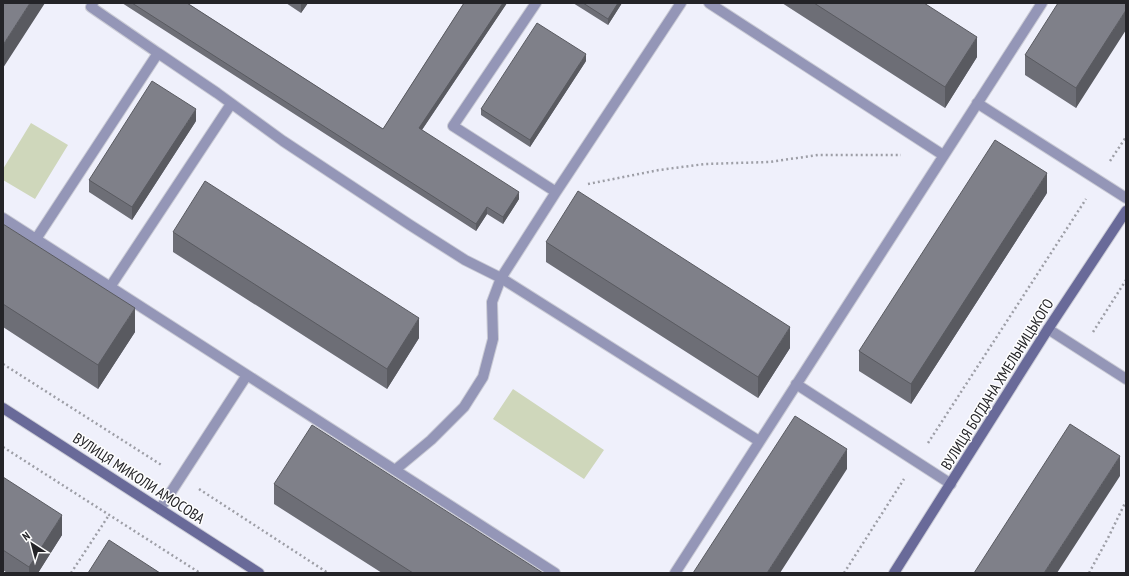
<svg xmlns="http://www.w3.org/2000/svg" width="1129" height="576" viewBox="0 0 1129 576" font-family="'PT Sans Narrow',sans-serif">
	<style>
		.green { fill: #cfd7bb }
		.lines { fill: none; stroke-linecap: round; stroke-linejoin: round }
		.lane-casing { stroke: #cacbd5; stroke-width: 12 }
		.secondary-casing { stroke: #cacbd5; stroke-width: 12 }
		.path { stroke: #9d9ea6; stroke-width: 2.5; stroke-dasharray: 2 3; stroke-linecap: butt }
		.lane { stroke: #9496b7; stroke-width: 10 }
		.secondary { stroke: #696a99; stroke-width: 10 }
		.wall { fill: #6d6e76 }
		.shaded-wall { fill: #595a60 }
		.building { fill: #7f8089; stroke: #595a60 }
		.labels { text-anchor: middle; dominant-baseline: central; stroke-width: 3; stroke-linejoin: round; paint-order: stroke }
		.street-label { font-size: 15px; fill: #242428; stroke: #fefefe }
	</style>
	<rect width="100%" height="100%" fill="#eff0fb"/>
	<path class="green" d="M 31,123 L 68,145 L 35,199 L 3,180 L 3,169 Z
		M 513,389 L 604,450 L 584,479 L 493,419 Z"/>
	<g class="lines">
		<g class="lane-casing">
			<path id="lane" d="M 536,3 L 453,126 L 556,192
				M 681,3 L 556,192 L 501,278 L 759,441
				M 709,3 L 943,155
				M 158,53 L 217,93 L 283,141 L 410,225 L 465,260 L 501,278 L 492,302 L 493,339 L 483,377 L 464,407 L 431,440 L 395,470
				M 977,103 L 1126,198
				M 3,218 L 247,375
				M 36,239 L 158,53 L 91,7 L 93,3
				M 110,287 L 231,104
				M 1048,329 L 1126,379
				M 796,384 L 951,484
				M 160,509 L 247,375 L 555,573
				M 675,573 L 1042,3"/>
		</g>
		<g class="secondary-casing">
			<path id="secondary" d="M 3,408 L 259,573
				M 894,573 L 1048,329 L 1126,211"/>
		</g>
		<path class="path" d="M 1110,161 L 1126,137
			M 588,184 L 659,170 L 705,164 L 769,162 L 818,155 L 901,155
			M 1093,332 L 1126,280
			M 3,364 L 163,466
			M 928,443 L 1086,199
			M 3,447 L 200,573
			M 199,489 L 328,573
			M 71,573 L 109,515
			M 844,573 L 904,479
			M 1089,573 L 1108,538 L 1126,501"/>
		<use href="#lane" class="lane"/>
		<use href="#secondary" class="secondary"/>
	</g>
	<path class="wall" d="M 122,3 L 187,3 L 383,129 L 464,3 L 507,3 L 422,130 L 519,199 L 503,224 L 487,214 L 476,231 Z
		M 286,3 L 308,3 L 301,13 Z
		M 573,3 L 622,3 L 608,25 Z
		M 782,3 L 924,3 L 977,57 L 945,108 Z
		M 1126,3 L 1076,108 L 1025,75 L 1025,55 Z
		M 586,61 L 530,147 L 481,115 L 481,109 Z
		M 196,121 L 132,220 L 89,192 L 89,180 Z
		M 1047,193 L 911,404 L 859,371 L 859,351 Z
		M 3,224 L 135,332 L 98,389 L 3,327 Z
		M 173,232 L 419,338 L 387,389 L 173,252 Z
		M 546,242 L 790,348 L 758,398 L 546,262 Z
		M 3,477 L 62,535 L 38,573 L 7,573 L 3,570 Z
		M 274,484 L 543,573 L 382,573 L 274,504 Z"/>
	<path class="shaded-wall" d="M 30,3 L 45,3 L 3,68 L 3,45 Z
		M 301,3 L 308,3 L 301,13 Z
		M 503,3 L 507,3 L 419,134 L 419,128 Z
		M 618,3 L 622,3 L 608,25 L 608,19 Z
		M 1126,10 L 1126,30 L 1076,108 L 1076,88 Z
		M 977,37 L 977,57 L 945,108 L 945,87 Z
		M 586,54 L 586,61 L 530,147 L 530,140 Z
		M 196,109 L 196,121 L 132,220 L 132,207 Z
		M 1047,173 L 1047,193 L 911,404 L 911,384 Z
		M 519,192 L 519,199 L 503,224 L 503,217 Z
		M 487,207 L 487,214 L 476,231 L 476,224 Z
		M 135,308 L 135,332 L 98,389 L 98,365 Z
		M 419,318 L 419,338 L 387,389 L 387,369 Z
		M 790,327 L 790,348 L 758,398 L 758,377 Z
		M 847,449 L 847,469 L 780,573 L 767,573 Z
		M 1120,456 L 1120,476 L 1057,573 L 1044,573 Z
		M 62,515 L 62,535 L 38,573 L 29,573 L 29,567 Z"/>
	<path class="building" d="M 3,3 L 30,3 L 3,45 Z
		M 132,3 L 187,3 L 383,129 L 464,3 L 503,3 L 419,128 L 519,192 L 503,217 L 487,207 L 476,224 Z
		M 583,3 L 618,3 L 608,19 Z
		M 814,3 L 924,3 L 977,37 L 945,87 Z
		M 1058,3 L 1126,3 L 1126,10 L 1076,88 L 1025,55 Z
		M 537,23 L 586,54 L 530,140 L 481,109 Z
		M 152,81 L 196,109 L 132,207 L 89,180 Z
		M 995,140 L 1047,173 L 911,384 L 859,351 Z
		M 205,181 L 419,318 L 387,369 L 173,232 Z
		M 578,191 L 790,327 L 758,377 L 546,242 Z
		M 3,224 L 135,308 L 98,365 L 3,304 Z
		M 795,416 L 847,449 L 767,573 L 693,573 Z
		M 1070,424 L 1120,456 L 1044,573 L 974,573 Z
		M 312,425 L 543,573 L 413,573 L 274,484 Z
		M 3,477 L 62,515 L 29,567 L 3,550 Z
		M 109,540 L 160,573 L 88,573 Z"/>
	<g class="labels">
		<g class="street-label">
			<text transform="translate(997 384) rotate(-58)">ВУЛИЦЯ БОГДАНА ХМЕЛЬНИЦЬКОГО</text>
			<text transform="translate(139 478) rotate(33)">ВУЛИЦЯ МИКОЛИ АМОСОВА</text>
		</g>
	</g>
	<rect width="1129" height="576" fill="none" stroke="#242428" stroke-width="8"/>
	<g transform="translate(32 544) rotate(324)" stroke="#fefefe" stroke-width="3" paint-order="stroke">
	<path d="M0-3L7 15L0 10L-7 15Z" fill="#242428"/>
	<text y="-6" font-size="11" font-weight="bold" text-anchor="middle" fill="#242428">N</text>
	</g>
</svg>
